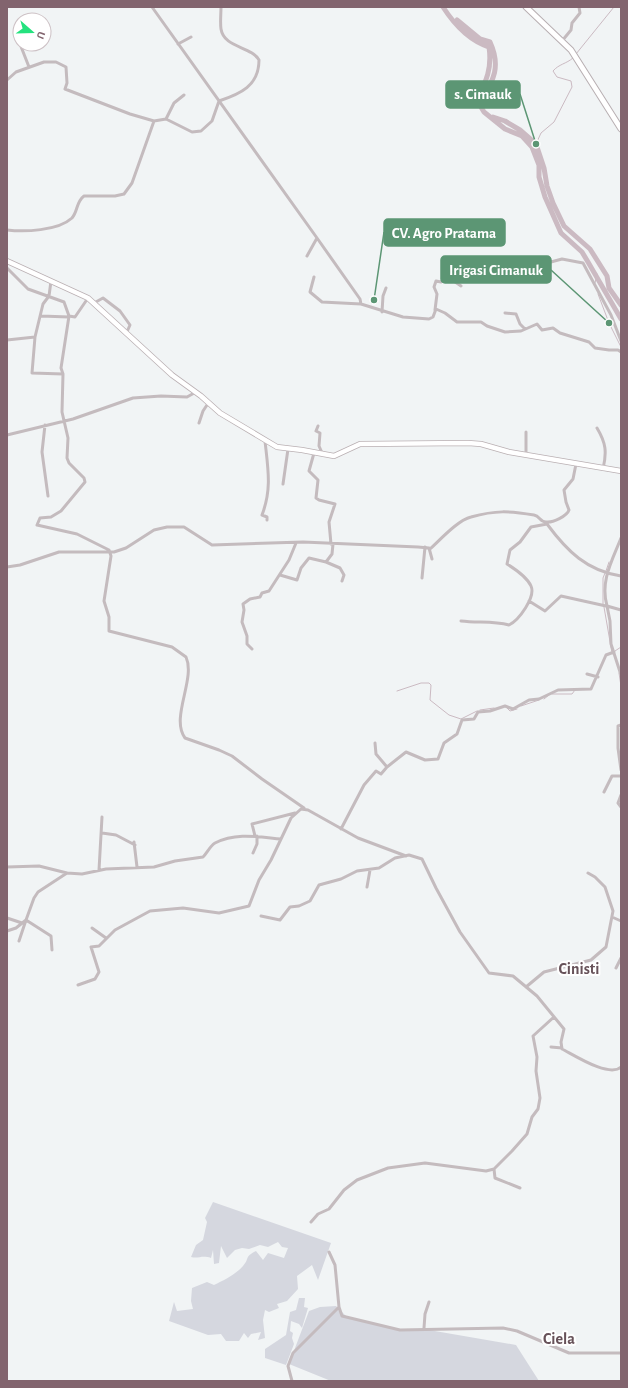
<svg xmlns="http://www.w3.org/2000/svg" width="628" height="1388" viewBox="0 0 628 1388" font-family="'Alegreya Sans',sans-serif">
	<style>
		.green { fill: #d5d7df }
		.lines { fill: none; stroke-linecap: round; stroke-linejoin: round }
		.stream { stroke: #cbbac2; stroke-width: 1 }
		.river { stroke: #cbbac2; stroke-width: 5 }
		.secondary-casing { stroke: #bab0b3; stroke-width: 6 }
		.primary-casing { stroke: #b8afb2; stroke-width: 7 }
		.street { stroke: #c4bbbe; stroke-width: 3 }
		.secondary { stroke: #fff; stroke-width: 4.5 }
		.primary { stroke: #fff; stroke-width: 5 }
		.labels { text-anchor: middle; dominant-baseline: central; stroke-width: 4; stroke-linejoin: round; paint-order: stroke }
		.quarter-label { font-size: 16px; font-weight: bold; fill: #675259; stroke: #fff }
		.leader { fill: none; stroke: #5c9674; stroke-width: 1.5 }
		.callout-dot { fill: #5c9674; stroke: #fff; stroke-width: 1.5 }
		.callout { fill: #5c9674; stroke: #5c9674; stroke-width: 1.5 }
		.callout-label { font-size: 15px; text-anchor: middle; font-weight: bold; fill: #fff }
	</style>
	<rect width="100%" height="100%" fill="#f1f4f5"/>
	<path class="green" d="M 213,1202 L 331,1243 L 318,1280 L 312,1265 L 297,1276 L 298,1289 L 287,1301 L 277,1304 L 279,1308 L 269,1312 L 265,1310 L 263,1320 L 265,1338 L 258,1340 L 261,1332 L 251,1334 L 248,1338 L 244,1333 L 239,1341 L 226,1341 L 221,1334 L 208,1335 L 169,1321 L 174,1302 L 177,1311 L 193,1309 L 191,1301 L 192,1288 L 207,1282 L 214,1285 C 224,1280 235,1275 243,1266 C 250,1258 244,1257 256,1251 L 263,1260 L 268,1253 L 284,1258 L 288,1248 L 282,1247 L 278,1242 L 268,1247 L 260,1245 L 249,1249 L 242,1248 L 235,1250 L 227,1258 L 221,1246 L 219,1263 L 214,1264 L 213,1250 L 211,1258 C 202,1255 198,1259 191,1257 L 196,1245 L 203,1240 L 207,1222 L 205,1218 Z
		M 299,1298 L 305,1298 L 304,1307 L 308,1308 L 302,1328 L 299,1324 L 291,1321 L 290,1331 L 293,1333 L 292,1338 L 294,1344 L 286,1365 L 265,1358 L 265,1349 L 286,1335 L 290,1312 L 296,1310 Z
		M 336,1306 L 348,1318 L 400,1330 L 429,1330 L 516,1345 L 539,1381 L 331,1381 L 289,1364 L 309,1311 L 320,1307 Z"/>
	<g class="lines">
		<path class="stream" d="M 576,54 L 614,7
			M 536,144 L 541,133 L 554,122 L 572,87 L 571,81 L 557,77 L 553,71 C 559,64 566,64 573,58
			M 595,283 L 597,274
			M 598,294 L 609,323 L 621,347
			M 606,571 L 609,562
			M 603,604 L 603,578 L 605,573
			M 604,607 L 612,653
			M 615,651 L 621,647
			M 619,673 L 621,686
			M 397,691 L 421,683 L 429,683 L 431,685 L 430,700 L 449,715 L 461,719 L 477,711
			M 552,694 L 572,694 L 575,690
			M 544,699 L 549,695
			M 521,706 L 539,700
			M 507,708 L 510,711 L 517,709
			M 480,710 L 494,708"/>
		<path class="river" d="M 443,7 C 454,24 470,41 489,47 C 492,67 487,82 476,99 L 484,112 L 505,129 L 522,136 L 532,147 L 539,165 L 539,177 L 545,197 L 561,233 L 582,252 L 588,262 L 621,319
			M 457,20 L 480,39 L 490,42 C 501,66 494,80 481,101 L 482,106
			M 493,117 L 505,121 L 520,130 L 536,144 L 544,168 L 547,186 L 553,203 L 564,226 L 590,249 L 607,276 L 609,288 L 621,305"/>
		<g class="secondary-casing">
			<path id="secondary" d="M 7,261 L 88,298 L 172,375 L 201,396 L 220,413 L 277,447 L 302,450 L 334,456 L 360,444 L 468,443 L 481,444 L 509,452 L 621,471"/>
		</g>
		<g class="primary-casing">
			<path id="primary" d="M 526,7 L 571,50 L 621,129"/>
		</g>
		<path class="street" d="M 152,7 L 317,238 L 307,256
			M 562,41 L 571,30 L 572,23 L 580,13 L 579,7
			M 20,44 L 29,67
			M 178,44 L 191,37
			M 7,80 L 16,72 L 44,62 L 56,62 L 66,67 L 67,83 L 65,89 L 130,114 L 154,121
			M 166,119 L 174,103 L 184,95
			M 7,230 C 24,232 58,231 72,218 C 78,211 76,202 84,196 L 115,196 L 124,194 L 132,183 L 154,121 L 166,119 L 192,132 L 201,131 L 212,121 L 219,101 C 240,94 259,86 259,60 C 251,46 224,48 221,29 C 220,22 221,14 221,7
			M 317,238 L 360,299 L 361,304
			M 536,266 L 562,259 L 583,263 L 611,315 L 621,341
			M 7,268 L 28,289 L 64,302 L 69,316
			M 314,277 L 310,292 L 322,302 L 361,304 L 403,317 L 429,319 L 433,317 L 436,309 L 445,313 L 457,322 L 481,322 L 487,326 L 505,332 L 521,331 L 537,324 L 542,330 L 553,328 L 560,333 L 589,342 L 595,348 L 609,350 L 618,350 L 621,352
			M 88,298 L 75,317 L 69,316 L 61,368 L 63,374 L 62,412 L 68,438 L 67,458 L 69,463 L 84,478 L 85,482 L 61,511 L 51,517 L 40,518 L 37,525 L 77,534 L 109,550 L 111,556 L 104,601 L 109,617 L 109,631 L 172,647 L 186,657 C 196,679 170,718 185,738 L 219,750 L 232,756 L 262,779 L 304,808
			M 94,303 L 103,298 L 120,311 L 130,325 L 126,334
			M 435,310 L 437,294 L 434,287 L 436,281 L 441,282 L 448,277 L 461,286
			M 382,312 L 383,296 L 386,288
			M 505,313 L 516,314 L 520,324 L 525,329
			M 41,316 L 69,317
			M 35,337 L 32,373 L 63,374
			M 7,340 L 35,337 L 43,304 L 49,296 L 51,281
			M 199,423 L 203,411 L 209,402
			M 45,425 L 42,452 L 48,496
			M 318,426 L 316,431 L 320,433 L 319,446 L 323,455
			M 597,428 C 606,443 607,452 603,469
			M 7,435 L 73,419 L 133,398 L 161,396 L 187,397 L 196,392
			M 265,441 C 268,469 272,489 262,515 L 267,517 L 267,520
			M 314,453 L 309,471 L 318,480 L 316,498 L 319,500 L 335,504 L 329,522 L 331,544
			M 526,455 L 526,432
			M 283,484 L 288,449
			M 548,522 L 547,524 C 567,551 587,571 621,576
			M 621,538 C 612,561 600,581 607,606 L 621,610
			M 430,549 C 440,540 458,520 471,517 C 496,510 509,511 534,515 C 540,516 540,522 546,522 C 553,523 567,516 569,510 L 566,502 L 564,490 L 573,479 L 576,464
			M 326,562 L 340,568 L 344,575 L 342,581
			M 7,567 L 20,565 L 59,552 L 114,552 L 126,548 L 154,530 L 167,527 L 184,527 L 212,545 L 303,542 L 418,547 L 429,548 L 432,559
			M 280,575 L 297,580 L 301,568 L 309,558 L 326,562 L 332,554 L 333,544
			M 422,578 L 425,547
			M 529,601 L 545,611 L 561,596 L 606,606
			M 607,606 L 610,621 L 611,644 L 621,675
			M 461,621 C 478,623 493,621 509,625 C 519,620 536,597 531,586 C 527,577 515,569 507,564 L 510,550 L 520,542 L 531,527 L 547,524
			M 252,649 L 247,644 L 247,636 L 242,622 L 244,610 L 243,604 L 250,599 L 260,597 L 262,593 L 269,591 L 289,560 L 296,543
			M 587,674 L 598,677
			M 621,725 L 618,726 L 618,748 L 621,770
			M 375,743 L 376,754 L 387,767
			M 604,792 L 612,776 L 621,776
			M 621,795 L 618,803 L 621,807
			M 341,829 L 364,785 L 376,771 L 381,774 L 387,767 L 406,752 L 425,760 L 438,759 L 444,743 L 457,734 L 462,720 L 474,719 L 478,712 L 490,711 L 505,706 L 513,709 L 529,700 L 539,699 L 558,690 L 591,689 L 606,655 L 614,652
			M 102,833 L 116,835 L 135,845
			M 255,836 L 252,824 L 295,813
			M 134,842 L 137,867
			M 253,853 L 257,844 L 257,836
			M 7,867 L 39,866 L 67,873
			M 99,870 L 102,817
			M 367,887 L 370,870
			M 261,916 L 280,920 L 290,907 L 299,906 L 310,901 L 319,885 L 341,879 L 357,871 L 379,868 L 395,858 L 409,855 L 422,859 L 436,888 L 460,932 L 489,973 L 513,976 L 537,996 L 564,1029 L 561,1042 L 562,1049 C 574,1055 609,1078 621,1067
			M 612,917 L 621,921
			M 7,918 L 22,923
			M 92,928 L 106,938
			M 7,931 L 16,928 L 26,920 L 34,898 L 38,892 L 67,873 L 82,874 L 106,869 L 154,867 L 175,861 L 203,857 C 207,853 210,846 215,843 C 236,832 259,837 281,839 L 291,818 L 301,809 L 308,810 L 358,838 L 406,856
			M 19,941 L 26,920 L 51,936 L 52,950
			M 616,968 L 621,958
			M 78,985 L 95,979 L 99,972 L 91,947 L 99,946 L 115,930 L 150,911 L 183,908 L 219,913 L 249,906 L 259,880 L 271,860 L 281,839
			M 526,987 L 544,972 L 591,960 L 606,947 L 613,911 L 605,887 L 595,877 L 588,873
			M 551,1047 L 562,1048
			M 494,1169 L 495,1178 L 520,1188
			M 311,1222 L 318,1214 L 329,1209 L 344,1190 L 357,1180 L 388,1168 L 425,1163 L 486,1171 L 494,1169 L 512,1151 L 527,1134 L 532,1117 L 538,1109 L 540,1098 L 536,1071 L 537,1057 L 533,1036 L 554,1017
			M 329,1252 L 335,1265 L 339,1307 L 342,1316 L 400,1330 L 503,1328 L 517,1331 L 569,1353 L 621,1353
			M 424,1328 L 425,1314 L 429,1302
			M 292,1381 L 288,1366 L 293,1353 L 339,1307"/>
		<use href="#secondary" class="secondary"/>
		<use href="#primary" class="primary"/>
	</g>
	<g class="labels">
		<g class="quarter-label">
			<text x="579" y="969">Cinisti</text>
			<text x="559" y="1339">Ciela</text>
		</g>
	</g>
	<path class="leader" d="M536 144L520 94M374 300L384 232M609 323L551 270"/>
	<g class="callout-dot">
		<circle cx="536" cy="144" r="4"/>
		<circle cx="374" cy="300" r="4"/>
		<circle cx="609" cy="323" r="4"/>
	</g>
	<g class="callout">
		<rect x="446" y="81" width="74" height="27" rx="4"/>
		<rect x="384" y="219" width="121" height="27" rx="4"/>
		<rect x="441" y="256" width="110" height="27" rx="4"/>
	</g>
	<g class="callout-label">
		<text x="483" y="99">s. Cimauk</text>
		<text x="444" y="238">CV. Agro Pratama</text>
		<text x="496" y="275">Irigasi Cimanuk</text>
	</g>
	<rect width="628" height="1388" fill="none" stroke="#82646e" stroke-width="16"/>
	<g transform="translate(32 32) rotate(110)"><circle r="19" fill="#ffffff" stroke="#cdc1c5"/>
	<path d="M0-3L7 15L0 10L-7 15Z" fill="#24e27e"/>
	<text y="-6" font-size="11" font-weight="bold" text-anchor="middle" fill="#82646e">U</text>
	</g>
</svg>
